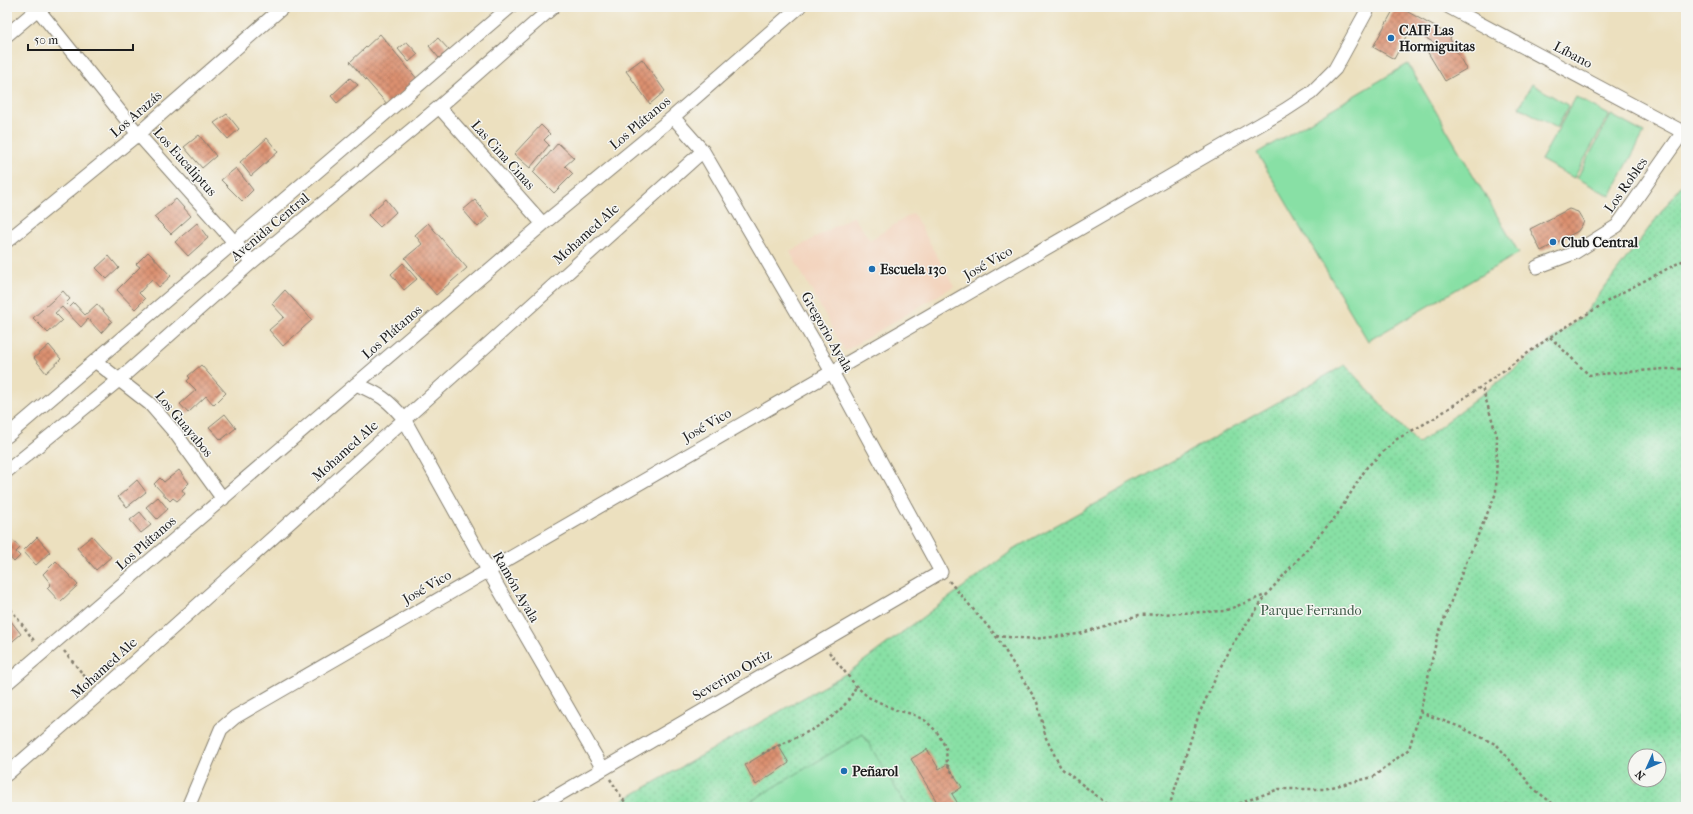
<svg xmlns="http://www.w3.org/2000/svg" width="1693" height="814" viewBox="0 0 1693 814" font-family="'IM FELL French Canon',serif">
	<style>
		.built { fill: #f3d4be }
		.park { fill: url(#park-dots); stroke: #527e60; fill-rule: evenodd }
		.pitch { fill: #88e0a5; stroke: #527e60 }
		.building { fill: url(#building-cross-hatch) }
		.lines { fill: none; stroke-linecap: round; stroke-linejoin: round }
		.minor-casing { stroke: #847e6e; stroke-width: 15 }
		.path { stroke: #847e6e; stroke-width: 2.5; stroke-dasharray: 3 3; stroke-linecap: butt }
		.minor { stroke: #fff; stroke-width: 13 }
		.poi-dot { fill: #1f6fb2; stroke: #f6f6f2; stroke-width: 1.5 }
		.labels { text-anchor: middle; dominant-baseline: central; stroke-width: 3; stroke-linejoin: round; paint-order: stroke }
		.poi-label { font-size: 14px; font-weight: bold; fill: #1c1c1c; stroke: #f6f6f2; text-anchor: start }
		.street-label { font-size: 14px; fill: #1c1c1c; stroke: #f6f6f2 }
		.park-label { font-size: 14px; fill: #3c5745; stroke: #f6f6f2 }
	</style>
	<defs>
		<pattern id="park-dots" width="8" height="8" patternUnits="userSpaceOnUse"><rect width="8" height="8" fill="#88e0a5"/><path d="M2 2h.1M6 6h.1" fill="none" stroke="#75c08d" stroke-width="1.8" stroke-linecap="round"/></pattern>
		<pattern id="building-cross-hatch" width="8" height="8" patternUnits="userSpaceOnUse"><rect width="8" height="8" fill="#db9070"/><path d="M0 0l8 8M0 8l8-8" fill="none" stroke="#b1755b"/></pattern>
	</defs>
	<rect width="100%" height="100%" fill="#f6f6f2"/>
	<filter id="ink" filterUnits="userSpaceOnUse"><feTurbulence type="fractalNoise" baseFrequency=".025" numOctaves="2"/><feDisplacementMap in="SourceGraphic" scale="8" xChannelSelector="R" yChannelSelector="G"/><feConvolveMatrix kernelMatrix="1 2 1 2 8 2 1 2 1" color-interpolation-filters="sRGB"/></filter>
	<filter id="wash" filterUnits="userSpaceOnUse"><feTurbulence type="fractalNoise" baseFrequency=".012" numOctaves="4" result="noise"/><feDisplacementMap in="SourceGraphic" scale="16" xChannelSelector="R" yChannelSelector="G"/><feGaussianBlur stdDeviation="0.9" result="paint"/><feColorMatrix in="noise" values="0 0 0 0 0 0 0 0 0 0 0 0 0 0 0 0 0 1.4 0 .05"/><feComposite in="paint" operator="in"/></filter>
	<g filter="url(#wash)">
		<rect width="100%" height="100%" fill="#ece0bf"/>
		<path class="built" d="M 913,213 L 954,286 L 845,351 L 790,252 L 853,216 L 870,240 Z"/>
		<path class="park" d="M 1686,179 L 1686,807 L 611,807 L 849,672 L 1017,547 L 1345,365 L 1418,444 L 1583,316 ZM 1635,756 L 1659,756 L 1659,780 L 1635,780 Z"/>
		<path class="pitch" d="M 1408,64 L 1519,253 L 1368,341 L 1257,153 Z
			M 1532,84 L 1569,106 L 1557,128 L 1519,107 Z
			M 1576,97 L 1609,115 L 1574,178 L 1541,160 Z
			M 1611,115 L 1644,133 L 1610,196 L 1577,178 Z
			M 863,734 L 907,807 L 741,807 Z"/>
		<g id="blocks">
			<path class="building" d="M 1395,7 L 1399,7 L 1451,36 L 1450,39 L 1466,69 L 1445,81 L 1427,51 L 1438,45 L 1410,29 L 1394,59 L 1373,47 Z
				M 380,34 L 418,80 L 388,105 L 350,62 Z
				M 438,38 L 449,50 L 439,58 L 429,46 Z
				M 407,42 L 418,54 L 409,62 L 398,49 Z
				M 642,59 L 665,91 L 650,104 L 626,71 Z
				M 350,78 L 358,85 L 337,103 L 331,96 Z
				M 227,114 L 239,129 L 228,139 L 214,123 Z
				M 541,125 L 550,134 L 544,140 L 549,145 L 530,168 L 514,154 Z
				M 199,135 L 216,156 L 202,168 L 184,147 Z
				M 267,138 L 278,152 L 251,176 L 240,162 Z
				M 558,143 L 574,158 L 565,166 L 573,174 L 554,193 L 533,172 Z
				M 236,168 L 253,190 L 242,201 L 221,180 Z
				M 176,199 L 191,216 L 171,234 L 154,217 Z
				M 386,199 L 396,212 L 380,227 L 368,215 Z
				M 475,200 L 489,217 L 478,227 L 463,210 Z
				M 1569,209 L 1578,212 L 1584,222 L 1578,231 L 1541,251 L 1530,229 Z
				M 197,223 L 208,238 L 188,256 L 175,242 Z
				M 428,223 L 467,268 L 436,295 L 405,258 L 422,244 L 415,235 Z
				M 148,252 L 171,276 L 159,287 L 152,279 L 139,293 L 145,299 L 135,309 L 117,290 L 140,267 L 136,264 Z
				M 109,256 L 119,268 L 107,279 L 96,268 Z
				M 403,263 L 417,279 L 404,290 L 391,274 Z
				M 285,290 L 312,320 L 283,346 L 269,330 L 284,317 L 272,304 Z
				M 63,291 L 70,299 L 66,303 L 70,307 L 74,303 L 85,315 L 97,304 L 112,321 L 101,333 L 88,319 L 81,327 L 62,307 L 55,313 L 62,320 L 48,333 L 33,318 Z
				M 49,345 L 61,359 L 46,373 L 34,358 Z
				M 201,365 L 226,393 L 214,405 L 206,396 L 188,413 L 180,404 L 196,390 L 187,381 L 190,378 L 188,376 Z
				M 225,414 L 236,428 L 221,440 L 209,427 Z
				M 179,470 L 189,483 L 182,490 L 185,494 L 177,501 L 173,498 L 170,501 L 154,484 L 160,478 L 164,482 Z
				M 137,480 L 146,492 L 127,507 L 118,497 Z
				M 158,497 L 168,509 L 157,519 L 146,507 Z
				M 140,512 L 151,525 L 141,533 L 130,520 Z
				M 92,536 L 111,557 L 96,570 L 77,548 Z
				M 37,537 L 50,552 L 36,565 L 23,551 Z
				M 13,540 L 20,548 L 16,552 L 20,556 L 14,562 L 7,554 L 7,547 Z
				M 56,561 L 78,585 L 60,602 L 47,588 L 51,584 L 43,574 Z
				M 7,616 L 21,634 L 7,646 Z
				M 778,745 L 789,763 L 756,785 L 745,765 Z
				M 927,749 L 939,769 L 947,764 L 962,787 L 952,794 L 960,807 L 940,807 L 911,759 Z"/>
		</g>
	</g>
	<g filter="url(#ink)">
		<use href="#blocks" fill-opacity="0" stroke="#847e6e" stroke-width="1"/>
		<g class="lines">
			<g class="minor-casing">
				<path id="minor" d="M 36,7 L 138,134 L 252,262
					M 1449,7 L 1683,132
					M 7,35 L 40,7
					M 439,107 L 543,224
					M 7,241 L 138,134 L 283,7
					M 1537,267 L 1574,253 L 1617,226 L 1683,132 L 1686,130
					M 95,361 L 150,404 L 176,434 L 223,499
					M 356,384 C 379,394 388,399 404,419 L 488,570 L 603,769
					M 7,436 L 510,7
					M 7,471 L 120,379 L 252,262 L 439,107 L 553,7
					M 7,683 L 543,224 L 673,117 L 799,7
					M 7,774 L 100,693 L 703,151
					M 188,807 L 221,729 L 235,717 L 1285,110 L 1311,93 L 1335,69 L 1369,7
					M 538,807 L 941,572 L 832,372 L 703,151 L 673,117"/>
			</g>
			<path class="path" d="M 1550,337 L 1589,375 L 1663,369 L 1686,369
				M 949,581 L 996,636 L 1037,702 L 1046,738 L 1061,768 L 1111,807
				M 7,604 L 35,642
				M 996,636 L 1034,639 L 1079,634 L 1139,615 L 1224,611 L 1268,594
				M 64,651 L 91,684
				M 829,652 L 856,686 L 868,697 L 896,710 L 912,714 L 926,721 L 937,732 L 946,748 L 947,764 L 955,777
				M 1420,712 L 1460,727 L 1497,745 L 1534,789 L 1557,807
				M 762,754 C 796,735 840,725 856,686
				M 610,779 L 628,807
				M 1169,807 L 1199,714 L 1229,649 L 1268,593 L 1337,515 L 1367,467 L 1397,439 L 1433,419 L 1482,386 L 1550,337 L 1621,293 L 1686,259
				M 1234,807 L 1238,804 L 1279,789 L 1324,789 L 1373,777 L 1409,749 L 1420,712 L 1437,638 L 1463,570 L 1496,493 L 1497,436 L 1482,387"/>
			<use href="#minor" class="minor"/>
		</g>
	</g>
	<g class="poi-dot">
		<circle cx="1391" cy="38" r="4"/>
		<circle cx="1553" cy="242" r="4"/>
		<circle cx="872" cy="269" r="4"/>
		<circle cx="844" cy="771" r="4"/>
	</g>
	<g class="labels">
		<g class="poi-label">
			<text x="1399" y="30">CAIF Las<tspan x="1399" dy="16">Hormiguitas</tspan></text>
			<text x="1561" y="242">Club Central</text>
			<text x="880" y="269">Escuela 130</text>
			<text x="852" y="771">Peñarol</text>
		</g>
		<g class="street-label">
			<text transform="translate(1573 55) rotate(28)">Líbano</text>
			<text transform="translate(136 114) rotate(-41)">Los Arazás</text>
			<text transform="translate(640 123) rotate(-40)">Los Plátanos</text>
			<text transform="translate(503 155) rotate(48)">Las Cina Cinas</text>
			<text transform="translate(185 162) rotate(48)">Los Eucaliptus</text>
			<text transform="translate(1626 185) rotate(-55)">Los Robles</text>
			<text transform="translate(270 227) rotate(-40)">Avenida Central</text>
			<text transform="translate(586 234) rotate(-42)">Mohamed Ale</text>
			<text transform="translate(988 263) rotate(-30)">José Vico</text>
			<text transform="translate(392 332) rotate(-41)">Los Plátanos</text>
			<text transform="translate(827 332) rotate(60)">Gregorio Ayala</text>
			<text transform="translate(184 424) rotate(50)">Los Guayabos</text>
			<text transform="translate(707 425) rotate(-30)">José Vico</text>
			<text transform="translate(345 451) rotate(-42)">Mohamed Ale</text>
			<text transform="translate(146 543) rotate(-41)">Los Plátanos</text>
			<text transform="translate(427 587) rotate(-30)">José Vico</text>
			<text transform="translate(516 587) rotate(60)">Ramón Ayala</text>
			<text transform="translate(104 668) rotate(-42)">Mohamed Ale</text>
			<text transform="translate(732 675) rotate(-30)">Severino Ortiz</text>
		</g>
		<g class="park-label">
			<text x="1311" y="610">Parque Ferrando</text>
		</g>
	</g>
	<rect width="1693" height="814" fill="none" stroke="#f6f6f2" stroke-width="24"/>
	<g transform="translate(1647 768) rotate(225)"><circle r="19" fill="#f6f6f2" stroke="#9f9f9c"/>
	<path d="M0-3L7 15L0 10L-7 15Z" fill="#1f6fb2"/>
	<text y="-6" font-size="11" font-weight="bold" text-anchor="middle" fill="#1c1c1c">N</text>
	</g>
	<path d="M28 44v6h105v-6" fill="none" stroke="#1c1c1c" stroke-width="2"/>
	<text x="34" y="44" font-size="12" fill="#1c1c1c" stroke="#f6f6f2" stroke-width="3" paint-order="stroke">50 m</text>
</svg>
